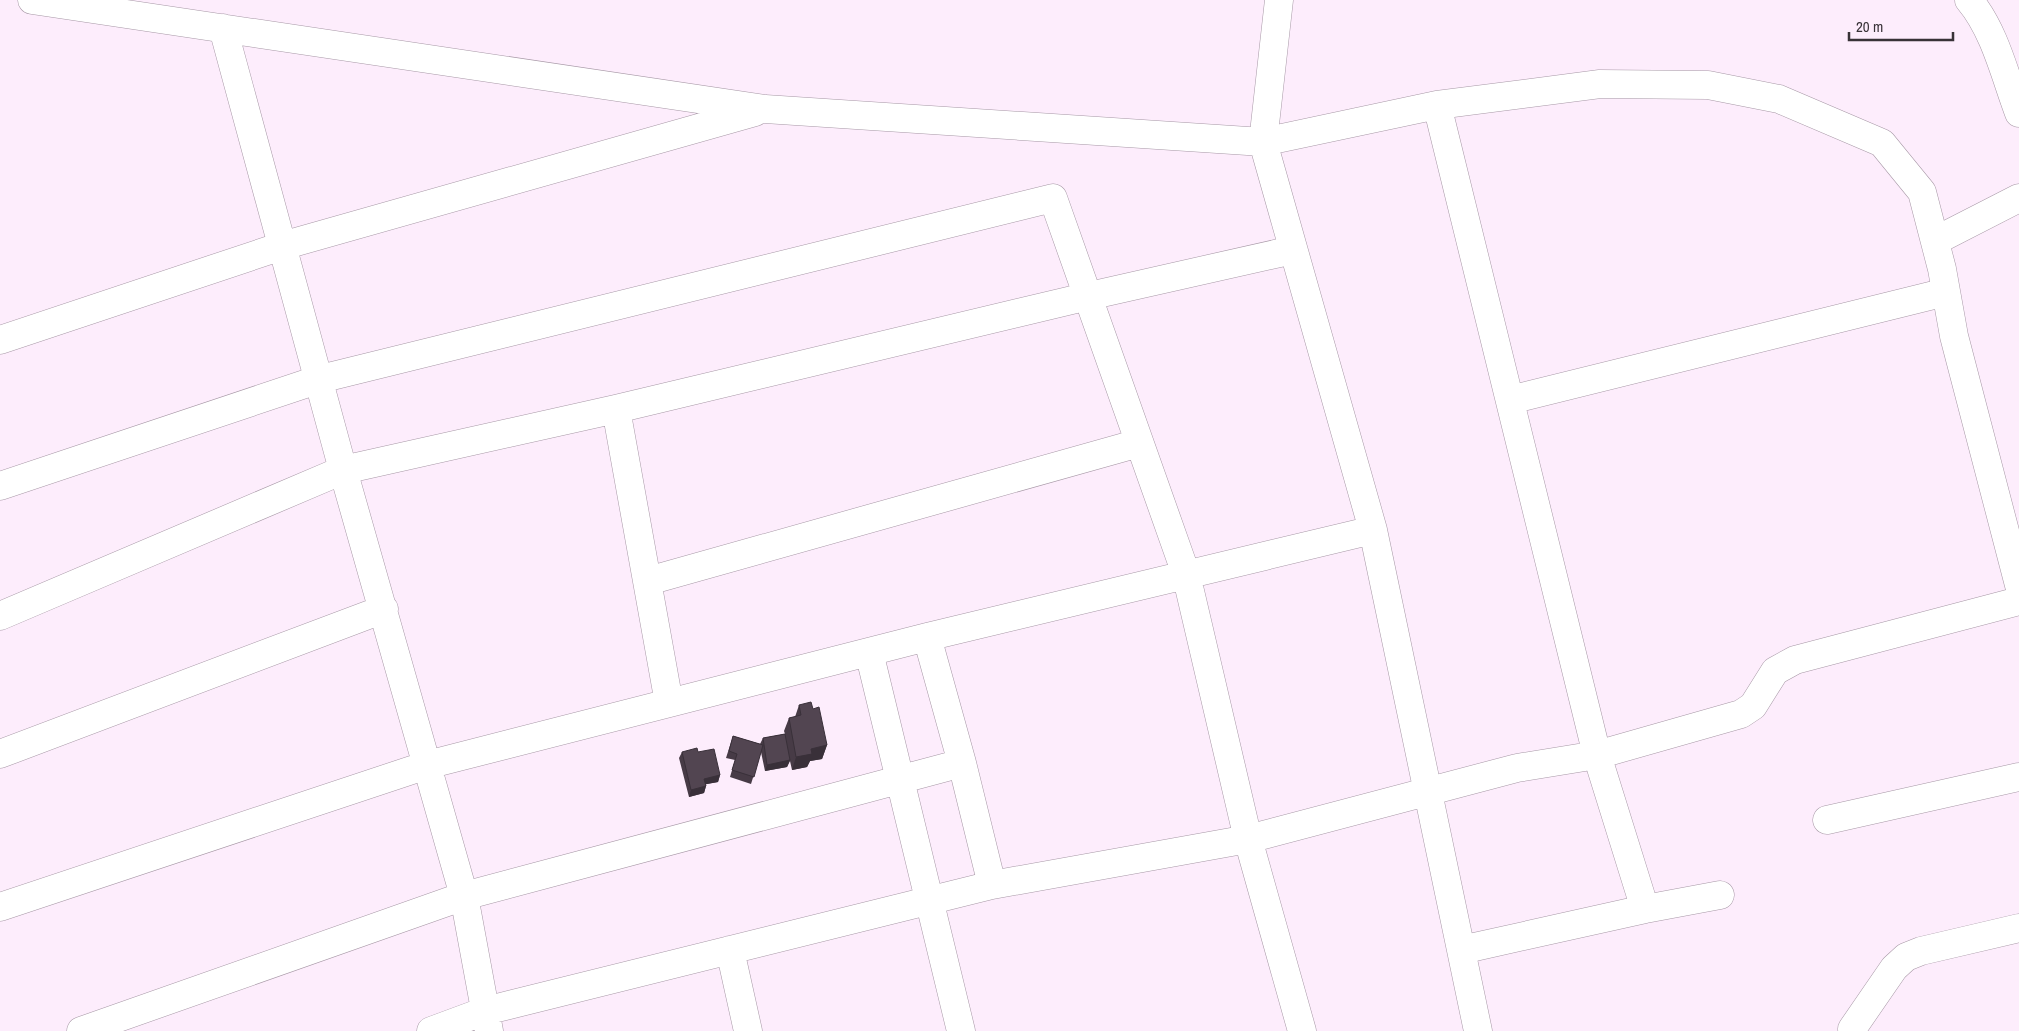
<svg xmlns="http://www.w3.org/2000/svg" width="2019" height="1031" viewBox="0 0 2019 1031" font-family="'Archivo Narrow',sans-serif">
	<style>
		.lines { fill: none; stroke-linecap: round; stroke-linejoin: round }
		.street-casing { stroke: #a798a6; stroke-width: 29 }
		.street { stroke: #fff; stroke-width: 28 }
		.wall { fill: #473b46 }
		.shaded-wall { fill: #393039 }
		.building { fill: #524551; stroke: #393039 }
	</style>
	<rect width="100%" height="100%" fill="#fdedfc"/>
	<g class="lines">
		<g class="street-casing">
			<path id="street" d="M 32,0 L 765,109 L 1263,142 L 1279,0
				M 1969,0 C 1995,31 2005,76 2019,113
				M 223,28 L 343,470 L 464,896 L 489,1031
				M 1437,105 L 1597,755 L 1645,909
				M 1935,241 L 2019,198
				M 0,340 L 282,246 L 755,112
				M 1510,400 L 1946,292
				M 616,409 L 669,703
				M 0,486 L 320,379 L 1053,198 L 1186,574 L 1248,839 L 1302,1031
				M 648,581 L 1139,443
				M 0,616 L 343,470 L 616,409 L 1089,296 L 1293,250
				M 927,637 L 962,763 L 992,885
				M 869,652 L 961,1031
				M 0,754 L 384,609
				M 1827,820 L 2019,777
				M 0,907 L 427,765 L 927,637 L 1373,530
				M 730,950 L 748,1031
				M 1461,950 L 1645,909 L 1720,895
				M 1852,1029 L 1894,968 L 1906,957 L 1921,951 L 2019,928
				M 81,1031 L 464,896 L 962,763
				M 431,1031 L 485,1011 L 992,885 L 1248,839 L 1517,768 L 1597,755 L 1741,714 L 1753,706 L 1775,671 L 1795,660 L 2019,601
				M 1478,1031 L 1373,530 L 1263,142 L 1437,105 L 1600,84 L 1708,85 L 1779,99 L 1882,143 L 1922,192 L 1942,269 L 1954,336 L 2019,585"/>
		</g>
		<use href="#street" class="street"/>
	</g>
	<path class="wall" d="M 799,705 L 813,709 L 827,745 L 822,759 L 810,761 L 807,767 L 792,770 L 790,761 L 787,767 L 765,771 L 761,752 L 751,784 L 730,777 L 735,760 L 726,758 L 733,736 L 760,744 L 763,738 L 785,734 L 784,731 L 789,718 L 795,717 Z
		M 682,752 L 698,752 L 720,775 L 718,782 L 706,784 L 706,786 L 704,793 L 689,797 L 679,758 Z"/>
	<path class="shaded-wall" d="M 827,745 L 822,759 L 810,761 L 807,767 L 792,770 L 796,757 L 811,749 Z
		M 790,760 L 787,767 L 765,771 L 767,765 Z
		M 720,775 L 718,782 L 702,785 L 704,779 Z
		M 706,786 L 704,793 L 689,797 L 691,790 Z"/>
	<path class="building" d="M 811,702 L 813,709 L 819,707 L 827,745 L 811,749 L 812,754 L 796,757 L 789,718 L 801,715 L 799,705 Z
		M 785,734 L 790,760 L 767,765 L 763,738 Z
		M 733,736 L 763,745 L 754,777 L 732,770 L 737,754 L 729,751 Z
		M 697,748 L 698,752 L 714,749 L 720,775 L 704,779 L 706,786 L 691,790 L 682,752 Z"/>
	<path d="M1849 32v8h104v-8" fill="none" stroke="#383237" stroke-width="2.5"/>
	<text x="1856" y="32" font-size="15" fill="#383237" stroke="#fdedfc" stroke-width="4" paint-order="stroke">20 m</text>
</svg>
